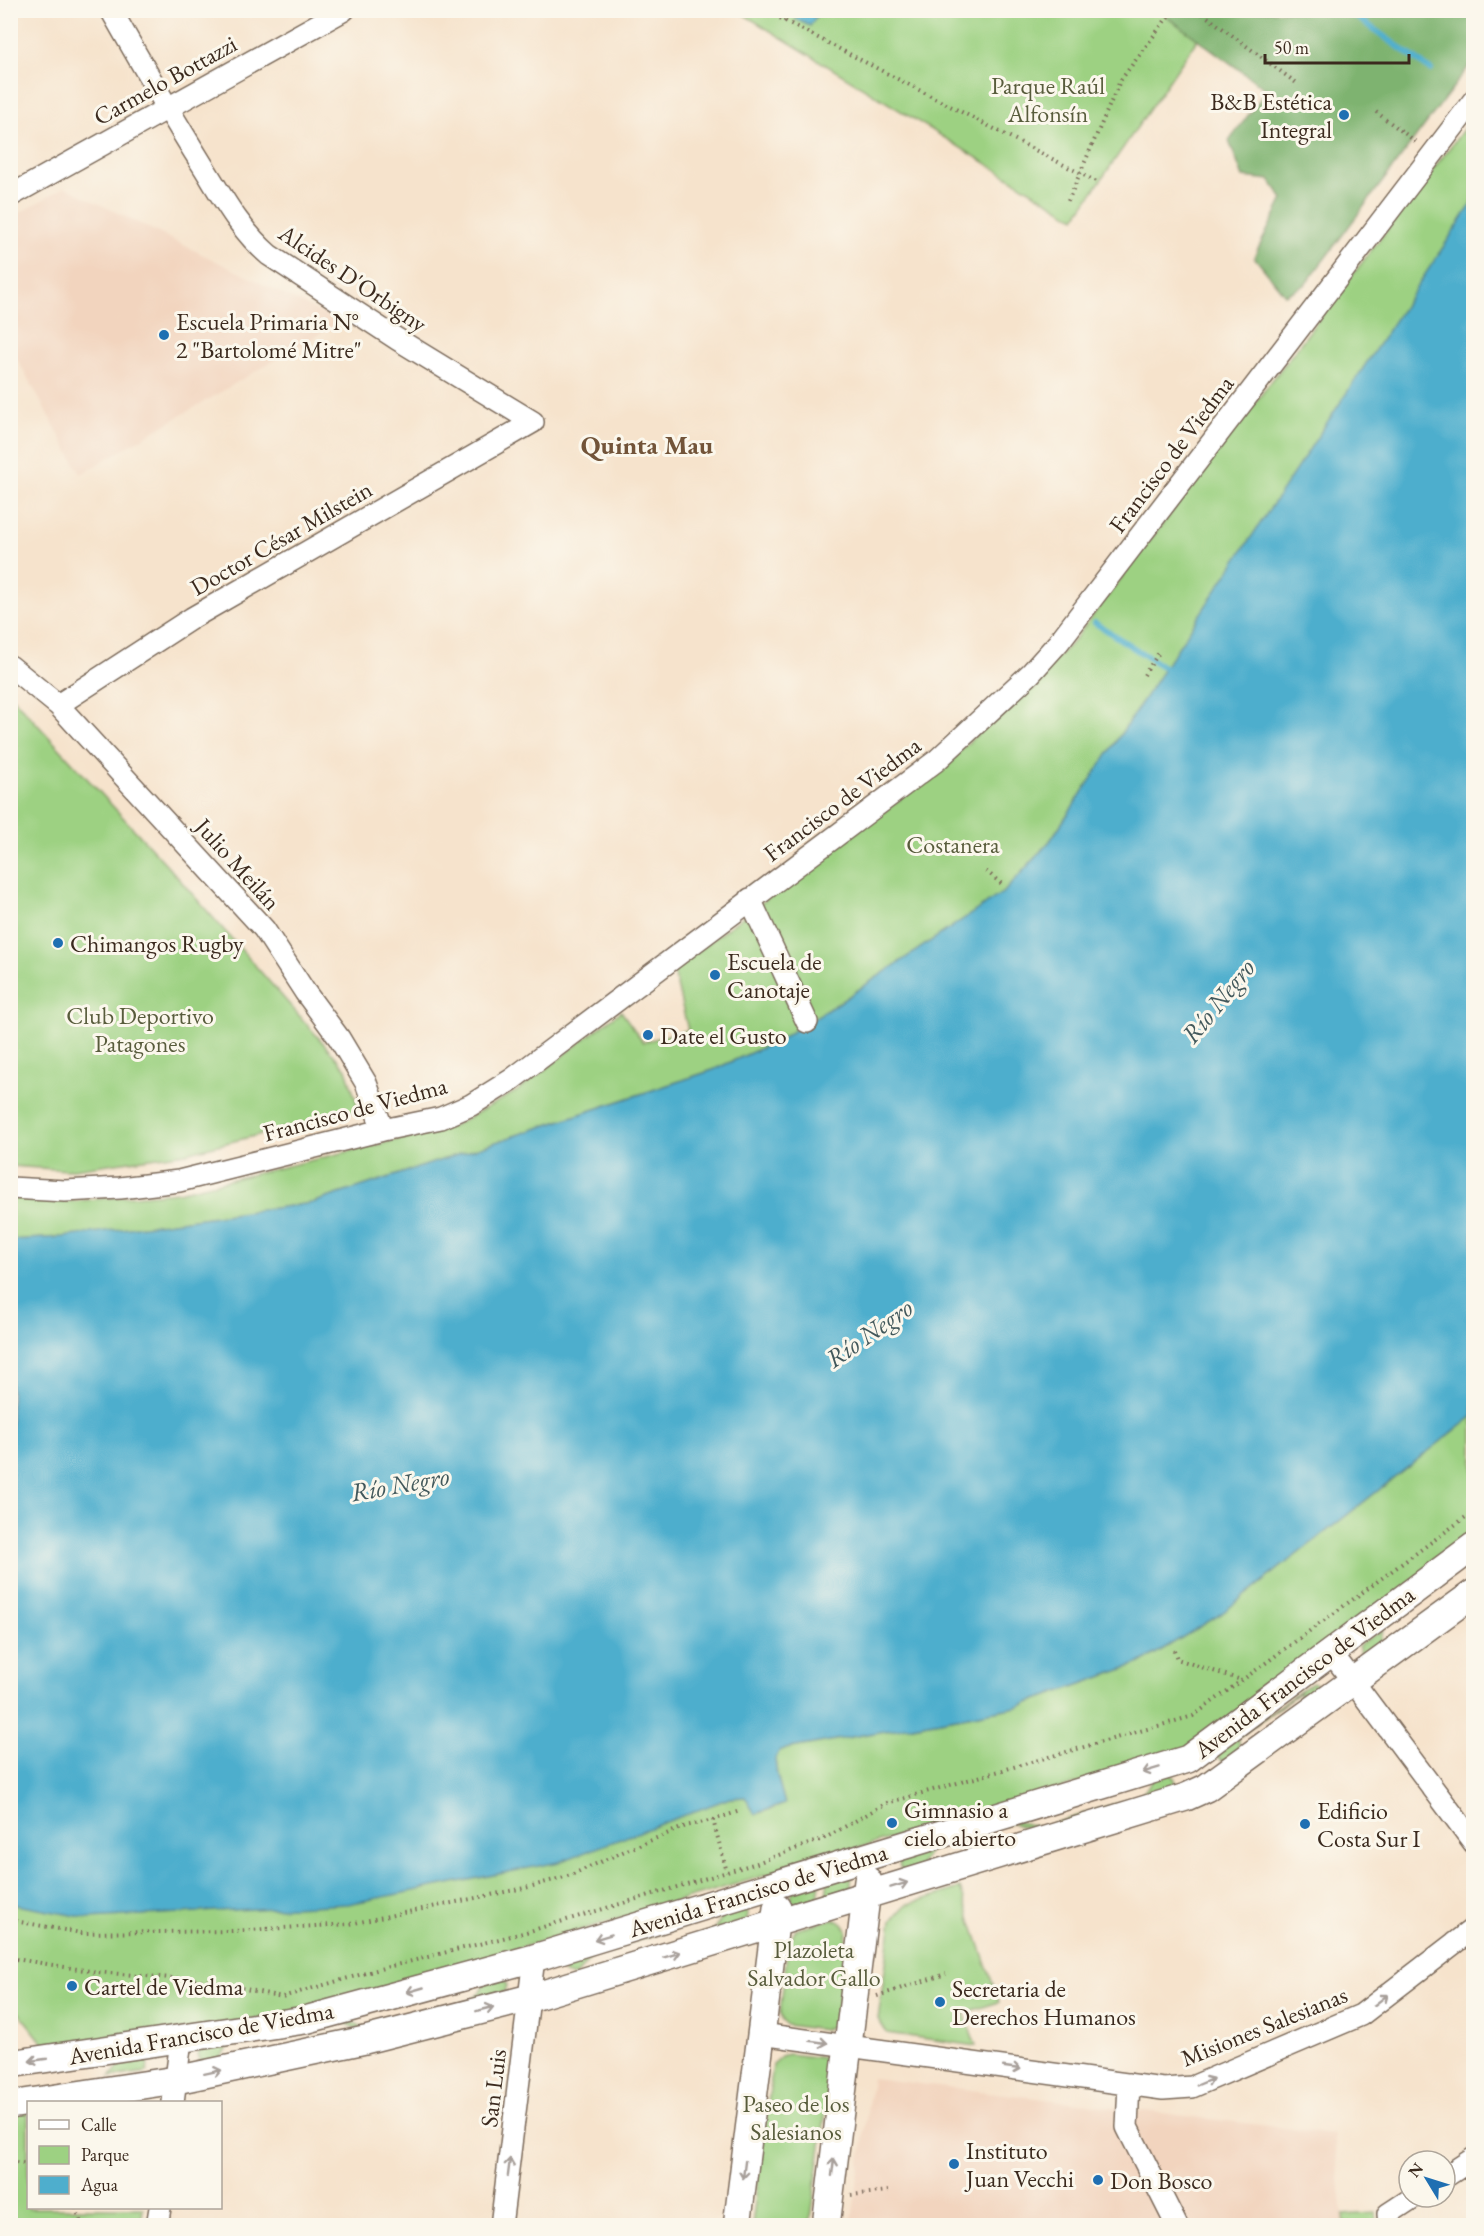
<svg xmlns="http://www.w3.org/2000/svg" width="1484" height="2236" viewBox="0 0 1484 2236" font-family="'EB Garamond',serif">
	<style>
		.built { fill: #f2d4be }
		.green { fill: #9dd182; stroke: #6c7e50; stroke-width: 1.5 }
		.forest { fill: #7eb370; stroke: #5c6e47; stroke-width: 1.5 }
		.water { fill: #4eaecd; stroke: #446c76; stroke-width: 1.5 }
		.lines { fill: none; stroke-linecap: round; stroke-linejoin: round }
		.stream { stroke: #4eaecd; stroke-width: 6 }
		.minor-casing { stroke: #7c6b5b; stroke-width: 24 }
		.major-casing { stroke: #7c6b5b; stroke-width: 30 }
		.path { stroke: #7c6b5b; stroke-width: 4; stroke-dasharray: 1.5 4.5; stroke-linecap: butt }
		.minor { stroke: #fff; stroke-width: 21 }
		.major { stroke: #fff; stroke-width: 27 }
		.oneway { stroke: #a79f9a }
		.poi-dot { fill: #1f6fb2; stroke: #fbf7ec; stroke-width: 2 }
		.labels { text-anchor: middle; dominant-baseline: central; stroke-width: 6; stroke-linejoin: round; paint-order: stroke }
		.street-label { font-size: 24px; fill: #3b2a1e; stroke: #fbf7ec }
		.park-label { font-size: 24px; fill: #585c3c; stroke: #fbf7ec }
		.poi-label { font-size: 24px; fill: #3b2a1e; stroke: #fbf7ec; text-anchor: start }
		.neighbourhood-label { font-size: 26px; font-weight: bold; fill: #725439; stroke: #fbf7ec }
		.water-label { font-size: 26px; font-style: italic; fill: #42585b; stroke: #fbf7ec }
	</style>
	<rect width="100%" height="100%" fill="#fbf7ec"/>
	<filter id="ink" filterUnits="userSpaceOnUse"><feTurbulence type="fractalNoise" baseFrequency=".0167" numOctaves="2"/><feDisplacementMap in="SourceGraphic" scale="12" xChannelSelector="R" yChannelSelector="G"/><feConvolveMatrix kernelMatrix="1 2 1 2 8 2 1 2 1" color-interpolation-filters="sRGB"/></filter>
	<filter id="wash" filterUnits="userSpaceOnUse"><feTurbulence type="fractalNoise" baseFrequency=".008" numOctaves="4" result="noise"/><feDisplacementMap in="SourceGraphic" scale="24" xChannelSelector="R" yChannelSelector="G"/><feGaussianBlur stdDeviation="1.35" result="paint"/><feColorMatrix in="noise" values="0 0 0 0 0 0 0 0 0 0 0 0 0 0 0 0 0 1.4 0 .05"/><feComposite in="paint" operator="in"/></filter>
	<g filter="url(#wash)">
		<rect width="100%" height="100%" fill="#f6e3cc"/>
		<path class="built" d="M 65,187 L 340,322 L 81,474 L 11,348 L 11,218 Z
			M 872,2078 L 1334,2134 L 1344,2225 L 851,2226 Z"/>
		<path class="green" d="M 738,11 L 1217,11 L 1075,218 Z
			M 1473,117 L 1473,202 L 1466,215 L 1050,841 L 1005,891 L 840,1002 L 777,1041 L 713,1070 L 312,1203 L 63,1237 L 11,1240 L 11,1197 L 63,1202 L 178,1192 L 451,1127 L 517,1091 L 621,1011 L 643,1042 L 688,1030 L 673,969 L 942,768 L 1071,644 Z
			M 13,698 L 166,864 L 346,1069 L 359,1110 L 186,1153 L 67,1170 L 11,1166 L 10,700 Z
			M 1473,1416 L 1473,1537 L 1184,1752 L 302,2012 L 50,2052 L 15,2008 L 13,1986 L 11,1985 L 11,1856 L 730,1798 L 745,1797 L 756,1814 L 785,1804 L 777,1775 L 775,1759 L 780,1750 L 1017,1707 L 1140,1663 L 1221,1614 Z
			M 1383,1629 L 1379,1653 L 1367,1658 L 1361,1653 L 1358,1646 Z
			M 1313,1682 L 1319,1686 L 1320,1693 L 1298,1713 L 1300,1692 L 1239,1737 L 1239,1755 L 1223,1761 L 1218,1757 L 1217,1750 Z
			M 1157,1774 L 1170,1774 L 1175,1779 L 1174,1786 L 1169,1792 L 1039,1833 L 1012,1823 L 931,1849 L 918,1869 L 906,1873 C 899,1869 899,1865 899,1858 L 1012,1819 L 1040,1828 L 1142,1795 Z
			M 851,1876 L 851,1888 L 826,1900 L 828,1877 Z
			M 820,1880 L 818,1902 L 794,1904 L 791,1897 L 793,1890 Z
			M 960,1888 L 999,2002 L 964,2013 L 976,2046 L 887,2033 L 878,2019 L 892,1920 L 906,1905 Z
			M 744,1908 L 748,1913 L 747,1920 L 711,1935 L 724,1914 L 594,1954 L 575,1977 L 564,1974 L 562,1967 L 564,1961 Z
			M 832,1919 C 840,1921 844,1923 847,1931 L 836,2019 L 832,2026 L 824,2030 L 787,2025 L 782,2021 L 780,2014 L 788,1945 L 795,1930 Z
			M 492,1976 L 504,1978 L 507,1985 L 505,1992 L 364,2034 L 344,2022 L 230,2044 L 214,2065 L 201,2062 L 198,2055 L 201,2047 L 344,2017 L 365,2030 L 473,2000 Z
			M 140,2054 C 147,2059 149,2063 147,2072 L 110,2077 L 128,2056 Z
			M 788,2054 L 824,2058 L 829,2064 L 831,2073 L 810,2225 L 752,2225 L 773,2065 L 781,2056 Z
			M 28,2110 L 28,2208 L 143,2208 L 141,2225 L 11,2225 L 10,2113 Z
			M 1376,2213 L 1377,2225 L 1344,2225 L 1343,2215 Z"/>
		<path class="forest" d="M 1159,11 L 1473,11 L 1473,61 L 1305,285 L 1285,295 L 1254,257 L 1283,199 L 1270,180 L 1243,177 L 1229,141 L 1267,90 Z"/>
		<path class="water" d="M 801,11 L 801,10 L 820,11 L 810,26 L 795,19 Z
			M 1473,202 L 1473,1416 L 1221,1614 L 1140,1663 L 1017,1707 L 780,1750 L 775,1759 L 777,1775 L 785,1804 L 755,1814 L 745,1797 L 730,1798 L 559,1862 L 348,1904 L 88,1918 L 11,1904 L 11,1240 L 63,1237 L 312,1203 L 713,1070 L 777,1041 L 840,1002 L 1005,891 L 1050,841 Z"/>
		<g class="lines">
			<path class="stream" d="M 1347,10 L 1431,70
				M 1095,623 L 1165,668"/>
		</g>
	</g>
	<g filter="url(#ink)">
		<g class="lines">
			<g class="minor-casing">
				<path id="minor" d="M 10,196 L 344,10
					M 10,666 L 58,705 L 264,929 L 305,992 L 339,1038 L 366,1083 L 383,1130
					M 58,705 L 192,618 L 533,422 L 397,339 L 269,255 C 240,230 223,198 203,166 C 171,115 141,63 111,10
					M 750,899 L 807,1022
					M 10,1188 L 65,1191 L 120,1188 L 179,1181 L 383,1130 L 441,1118 L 471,1105 L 511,1080 L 936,761 L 1031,673 L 1058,643 L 1474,100
					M 1331,1652 L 1474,1843
					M 761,2034 L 1163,2089 L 1192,2087 L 1361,2015 L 1474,1928
					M 1129,2084 L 1127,2127 L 1177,2226
					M 173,2102 L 181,2040
					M 1445,2177 L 1474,2158
					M 157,2226 L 160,2208
					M 501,2226 L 534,1958
					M 1389,2226 L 1388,2214 L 1414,2197"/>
			</g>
			<g class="major-casing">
				<path id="major" d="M 10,2064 L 305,2020 L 534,1958 L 1188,1759 L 1474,1546
					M 10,2105 L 176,2080 L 365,2040 L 530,1998 L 1186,1797 L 1206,1788 L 1474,1593
					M 737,2226 L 777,1908
					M 826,2226 L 868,1881"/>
			</g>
			<path class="path" d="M 764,10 L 1097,182
				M 1198,10 L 1299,85
				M 784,22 L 793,10
				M 1376,112 L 1419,144
				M 1068,201 L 1120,81 L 1173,10
				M 1144,675 L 1160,651
				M 986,871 L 1003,885
				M 1174,1650 L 1177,1659 L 1241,1680
				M 713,1820 L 740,1811
				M 10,1920 L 81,1933 L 232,1931 L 350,1924 L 529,1887 L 571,1875 L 627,1850 L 686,1826 L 713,1820 L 727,1872
				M 10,1958 L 96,1972 L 209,1981 L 282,1997 L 380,1969 L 523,1933 L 757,1863 L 825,1838 L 887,1803 L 1193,1716 L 1474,1511
				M 877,1996 L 946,1974
				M 10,2161 L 28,2164
				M 851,2195 L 888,2191
				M 76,2208 L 82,2226
				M 123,2226 L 140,2221"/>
			<use href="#minor" class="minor"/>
			<use href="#major" class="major"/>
		</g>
		<defs><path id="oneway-shaft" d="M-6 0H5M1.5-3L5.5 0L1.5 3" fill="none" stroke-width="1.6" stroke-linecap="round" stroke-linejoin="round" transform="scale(1.5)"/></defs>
		<g class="oneway">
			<use href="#oneway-shaft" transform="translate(1151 1770) rotate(163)"/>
			<use href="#oneway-shaft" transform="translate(899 1885) rotate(-17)"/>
			<use href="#oneway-shaft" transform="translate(603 1937) rotate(163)"/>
			<use href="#oneway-shaft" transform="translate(672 1955) rotate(-17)"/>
			<use href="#oneway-shaft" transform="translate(415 1990) rotate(164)"/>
			<use href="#oneway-shaft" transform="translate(1381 2000) rotate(-38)"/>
			<use href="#oneway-shaft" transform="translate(485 2009) rotate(-14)"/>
			<use href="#oneway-shaft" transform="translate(819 2042) rotate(8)"/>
			<use href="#oneway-shaft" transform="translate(38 2060) rotate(172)"/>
			<use href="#oneway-shaft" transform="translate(1012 2068) rotate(8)"/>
			<use href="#oneway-shaft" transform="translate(213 2072) rotate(-12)"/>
			<use href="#oneway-shaft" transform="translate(1205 2082) rotate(-23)"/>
			<use href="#oneway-shaft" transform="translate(509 2167) rotate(-83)"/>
			<use href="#oneway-shaft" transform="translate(833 2167) rotate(-83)"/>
			<use href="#oneway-shaft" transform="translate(744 2170) rotate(97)"/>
		</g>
	</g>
	<g class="poi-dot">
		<circle cx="1344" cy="115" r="6"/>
		<circle cx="164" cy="335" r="6"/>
		<circle cx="58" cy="943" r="6"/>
		<circle cx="715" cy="975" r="6"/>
		<circle cx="648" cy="1035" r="6"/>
		<circle cx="892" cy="1823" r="6"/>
		<circle cx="1305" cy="1824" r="6"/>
		<circle cx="72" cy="1986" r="6"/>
		<circle cx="940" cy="2002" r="6"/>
		<circle cx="954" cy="2164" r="6"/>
		<circle cx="1098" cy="2180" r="6"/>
	</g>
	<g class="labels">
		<g class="street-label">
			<text transform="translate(165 80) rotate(-29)">Carmelo Bottazzi</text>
			<text transform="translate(353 278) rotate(34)">Alcides D'Orbigny</text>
			<text transform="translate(1171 454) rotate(-53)">Francisco de Viedma</text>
			<text transform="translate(281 538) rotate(-30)">Doctor César Milstein</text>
			<text transform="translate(842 799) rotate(-37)">Francisco de Viedma</text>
			<text transform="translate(238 864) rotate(48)">Julio Meilán</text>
			<text transform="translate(355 1109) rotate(-15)">Francisco de Viedma</text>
			<text transform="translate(1304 1672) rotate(-37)">Avenida Francisco de Viedma</text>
			<text transform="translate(758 1890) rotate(-17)">Avenida Francisco de Viedma</text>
			<text transform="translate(1264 2026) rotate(-22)">Misiones Salesianas</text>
			<text transform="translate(201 2033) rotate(-10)">Avenida Francisco de Viedma</text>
			<text transform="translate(493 2088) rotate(-83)">San Luis</text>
		</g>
		<g class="park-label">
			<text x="1048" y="85">Parque Raúl<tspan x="1048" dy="28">Alfonsín</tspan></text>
			<text x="953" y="844">Costanera</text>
			<text x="140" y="1015">Club Deportivo<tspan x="140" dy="28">Patagones</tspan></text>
			<text x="814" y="1949">Plazoleta<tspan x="814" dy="28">Salvador Gallo</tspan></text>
			<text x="796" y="2103">Paseo de los<tspan x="796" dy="28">Salesianos</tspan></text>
		</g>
		<g class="poi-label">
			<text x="1332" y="101" text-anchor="end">B&amp;B Estética<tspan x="1332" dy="28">Integral</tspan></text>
			<text x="176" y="321">Escuela Primaria N°<tspan x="176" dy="28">2 "Bartolomé Mitre"</tspan></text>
			<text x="70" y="943">Chimangos Rugby</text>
			<text x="727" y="961">Escuela de<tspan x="727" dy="28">Canotaje</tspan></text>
			<text x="660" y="1035">Date el Gusto</text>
			<text x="904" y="1809">Gimnasio a<tspan x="904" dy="28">cielo abierto</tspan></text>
			<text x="1317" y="1810">Edificio<tspan x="1317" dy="28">Costa Sur I</tspan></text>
			<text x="84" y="1986">Cartel de Viedma</text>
			<text x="952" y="1988">Secretaria de<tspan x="952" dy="28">Derechos Humanos</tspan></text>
			<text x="966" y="2150">Instituto<tspan x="966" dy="28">Juan Vecchi</tspan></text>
			<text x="1110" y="2180">Don Bosco</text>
		</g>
		<g class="neighbourhood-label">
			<text x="647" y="445">Quinta Mau</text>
		</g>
		<g class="water-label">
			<text transform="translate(1218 1001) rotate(-51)">Río Negro</text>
			<text transform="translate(869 1333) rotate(-35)">Río Negro</text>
			<text transform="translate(400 1484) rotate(-10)">Río Negro</text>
		</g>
	</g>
	<rect width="1484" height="2236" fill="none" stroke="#fbf7ec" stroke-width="36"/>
	<rect x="27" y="2101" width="195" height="108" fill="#fbf7ec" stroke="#aea59a" stroke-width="1.5"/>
	<rect x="39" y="2120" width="30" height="9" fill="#ffffff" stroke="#aea59a" stroke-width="1.5"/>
	<text x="81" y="2131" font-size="18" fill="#3b2a1e">Calle</text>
	<rect x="39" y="2146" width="30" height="18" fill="#9dd182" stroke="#aea59a" stroke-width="1.5"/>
	<text x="81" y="2161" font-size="18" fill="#3b2a1e">Parque</text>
	<rect x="39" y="2176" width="30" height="18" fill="#4eaecd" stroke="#aea59a" stroke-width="1.5"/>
	<text x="81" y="2191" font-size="18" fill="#3b2a1e">Agua</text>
	<g transform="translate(1427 2179) rotate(308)"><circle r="28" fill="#fbf7ec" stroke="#aea59a" stroke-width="1.5"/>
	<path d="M0-4.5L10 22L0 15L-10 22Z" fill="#1f6fb2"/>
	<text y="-9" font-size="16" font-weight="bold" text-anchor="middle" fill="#3b2a1e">N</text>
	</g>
	<path d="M1265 54v9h144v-9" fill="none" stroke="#3b2a1e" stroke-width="3"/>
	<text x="1274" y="54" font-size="18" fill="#3b2a1e" stroke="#fbf7ec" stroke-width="4.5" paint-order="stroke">50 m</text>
</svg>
